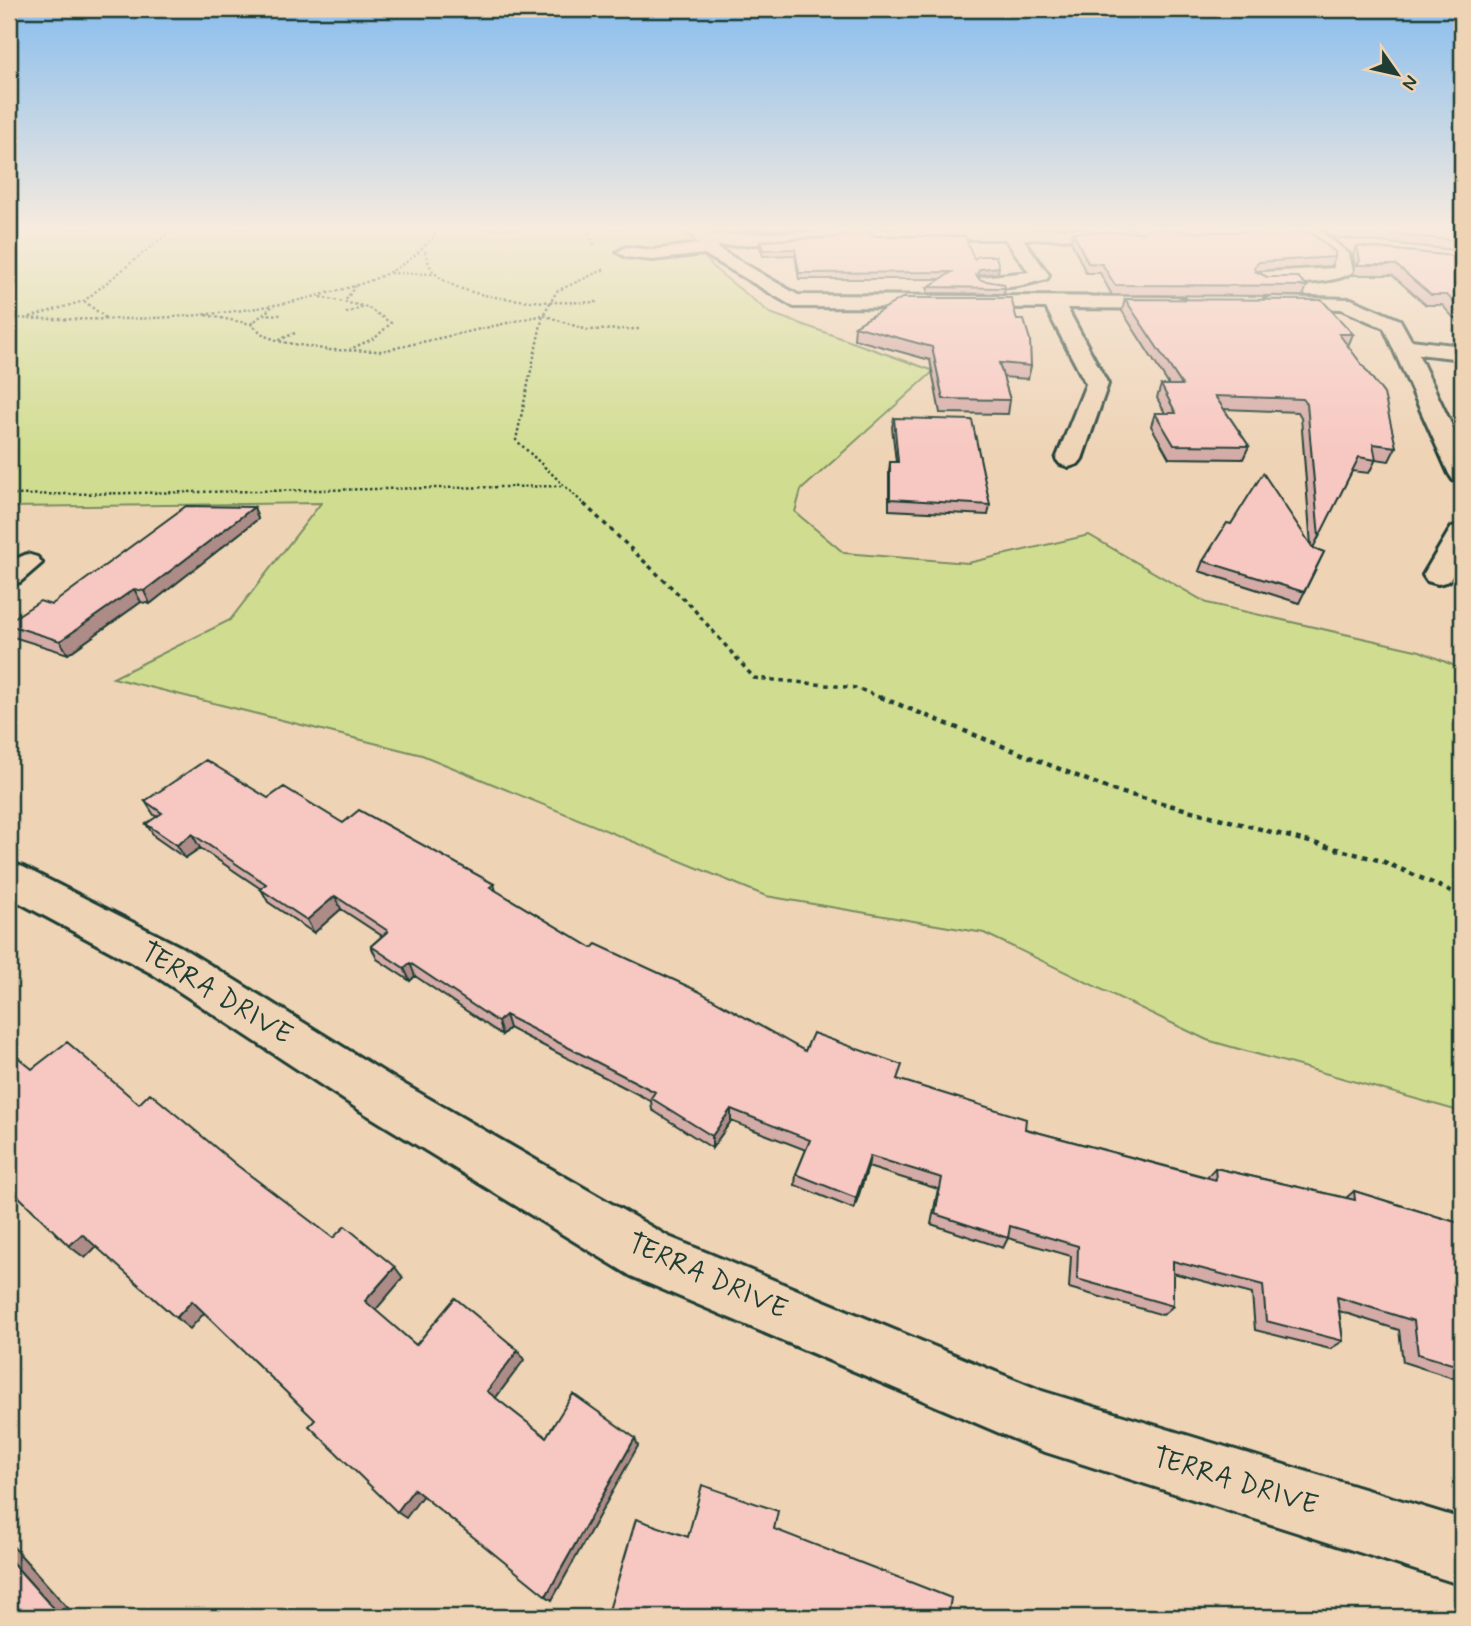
<svg xmlns="http://www.w3.org/2000/svg" width="1471" height="1626" viewBox="0 0 1471 1626" font-family="Mynerve,sans-serif">
	<style>
		.green { fill: #d0dd90; stroke: #788d62; stroke-width: 2 }
		.lines { fill: none; stroke-linecap: round; stroke-linejoin: round }
		.minor-casing { stroke: #1f3d34; stroke-width: 6 }
		.path-far2 { stroke: #1f3d34; stroke-width: 2.5; stroke-dasharray: 2.5 2.5; stroke-linecap: butt }
		.path-far1 { stroke: #1f3d34; stroke-width: 3.5; stroke-dasharray: 4.5 4.5; stroke-linecap: butt }
		.path { stroke: #1f3d34; stroke-width: 4.5; stroke-dasharray: 5 5; stroke-linecap: butt }
		.minor { fill: #eed3b5; fill-rule: evenodd }
		.wall { fill: #d4aba6; stroke: #1f3d34; stroke-width: 2 }
		.shaded-wall { fill: #ad8b87; stroke: #1f3d34; stroke-width: 2 }
		.building { fill: #f7c7c1; stroke: #1f3d34; stroke-width: 2 }
		.labels { text-anchor: middle; dominant-baseline: central; stroke-width: 6; stroke-linejoin: round; paint-order: stroke }
		.near-street-label { font-size: 28px; fill: #1f3d34; stroke: #eed3b5 }
	</style>
	<rect width="100%" height="100%" fill="#eed3b5"/>
	<filter id="ink" filterUnits="userSpaceOnUse"><feTurbulence type="fractalNoise" baseFrequency=".0143" numOctaves="2"/><feDisplacementMap in="SourceGraphic" scale="14" xChannelSelector="R" yChannelSelector="G"/><feConvolveMatrix kernelMatrix="1 2 1 2 8 2 1 2 1" color-interpolation-filters="sRGB"/></filter>
	<g filter="url(#ink)">
		<path class="green" d="M 9,229 L 680,229 L 716,270 L 770,313 L 934,371 L 801,490 L 795,512 L 844,553 L 968,563 L 1089,535 L 1207,603 L 1420,651 L 1462,669 L 1462,1112 L 1207,1040 L 984,933 L 766,896 L 422,755 L 113,678 L 230,620 L 321,503 L 9,507 Z"/>
		<g class="lines">
			<g class="minor-casing">
				<path id="minor" d="M 689,229 L 707,229 L 711,235 L 843,231 L 846,235 L 837,240 L 718,246 L 719,249 L 798,295 L 1177,297 L 1184,299 L 1187,303 L 1184,307 L 1177,309 L 1067,308 L 1108,384 L 1082,459 L 1078,464 L 1069,467 L 1060,464 L 1056,459 L 1086,384 L 1046,308 L 794,307 L 704,254 L 652,260 L 626,257 L 617,252 L 626,247 L 652,250 L 698,244 Z
					M 871,229 L 1130,229 L 1133,233 L 1124,238 L 1023,239 L 1049,275 L 1047,279 C 1025,285 1003,291 981,285 L 978,281 L 981,277 L 1029,272 L 1005,239 L 873,239 L 864,234 Z
					M 1299,229 L 1318,229 L 1349,254 L 1353,271 C 1343,284 1273,286 1256,282 L 1253,278 L 1263,272 L 1334,268 L 1334,260 Z
					M 1272,297 L 1351,299 L 1400,320 L 1411,340 L 1462,346 L 1462,359 L 1418,354 L 1462,447 L 1462,482 L 1453,480 L 1449,474 L 1384,328 L 1341,309 L 1265,307 L 1262,303 L 1265,299 Z
					M 1462,524 C 1463,547 1462,562 1449,581 L 1438,584 L 1427,581 L 1423,575 L 1448,533 L 1452,527 Z
					M 27,554 L 37,557 L 42,563 L 20,582 L 9,585 L 9,562 Z
					M 9,862 L 23,867 L 181,947 L 395,1079 L 669,1237 L 1042,1391 L 1462,1519 L 1462,1585 L 1042,1451 L 631,1276 L 361,1111 L 151,973 L 9,897 Z"/>
			</g>
			<path class="path-far2" d="M 587,229 L 595,247
				M 425,251 C 427,258 429,266 433,271 C 460,304 560,303 599,302
				M 390,273 L 435,274
				M 320,297 L 367,307 L 391,323 L 375,338 L 350,349
				M 346,300 L 355,286
				M 84,301 L 107,319
				M 346,313 L 364,307
				M 263,314 L 282,315
				M 206,315 L 251,324 L 265,336 L 282,342 L 329,350 L 382,351 L 543,315 L 557,291 L 605,269
				M 30,317 L 84,301 L 173,229
				M 9,318 C 115,321 225,321 328,293 C 353,287 381,279 403,264 C 415,257 425,245 435,236 L 433,229
				M 251,324 L 272,307
				M 279,340 L 295,333
				M 9,495 L 564,486
				M 586,506 L 516,440 L 543,315 L 587,330 L 639,329"/>
			<path class="path-far1" d="M 584,504 L 690,605 L 754,678 L 857,688 L 884,699"/>
			<path class="path" d="M 880,697 L 1112,790 L 1382,861 L 1462,896"/>
			<use href="#minor" class="minor"/>
		</g>
		<path class="wall" d="M 741,229 L 814,229 L 742,231 Z
			M 844,229 L 868,229 L 866,231 L 874,236 L 974,259 L 998,273 L 979,275 L 978,277 L 980,280 L 1005,288 L 1004,294 L 927,293 L 928,287 L 942,279 L 799,279 L 795,255 L 763,256 L 760,247 L 760,241 L 838,237 L 847,232 Z
			M 1322,229 L 1451,229 L 1455,232 L 1462,233 L 1462,251 L 1333,237 Z
			M 1073,232 L 1182,232 L 1335,257 L 1331,266 L 1256,271 L 1267,277 L 1307,286 L 1303,296 L 1112,295 L 1100,273 L 1086,273 L 1071,241 Z
			M 1357,246 L 1462,257 L 1462,327 L 1442,305 L 1426,305 L 1392,275 L 1353,275 L 1355,268 L 1353,255 Z
			M 1125,299 L 1353,334 L 1348,346 L 1396,447 L 1389,461 L 1376,459 L 1369,473 L 1352,471 L 1313,548 L 1324,552 L 1299,603 L 1199,571 L 1203,561 L 1311,546 L 1301,417 L 1298,412 L 1224,409 L 1249,446 L 1243,459 L 1169,458 L 1151,426 L 1155,413 L 1165,413 L 1157,398 L 1161,385 L 1169,385 L 1122,311 Z
			M 855,326 L 1031,366 L 1028,379 L 1003,377 L 1010,400 L 1008,414 L 940,413 L 930,360 L 854,339 Z
			M 894,418 L 990,505 L 988,515 L 889,510 L 889,472 L 890,462 L 896,462 L 892,427 Z
			M 254,507 L 258,519 L 150,604 L 141,602 L 68,654 L 13,637 L 9,630 L 9,621 L 51,605 Z
			M 268,798 L 343,823 L 494,884 L 496,891 L 592,948 L 805,1051 L 898,1080 L 1025,1129 L 1207,1177 L 1215,1168 L 1346,1198 L 1354,1191 L 1462,1224 L 1462,1381 L 1403,1362 L 1399,1330 L 1339,1311 L 1343,1341 L 1330,1349 L 1255,1330 L 1252,1294 L 1173,1273 L 1173,1306 L 1163,1315 L 1069,1288 L 1071,1256 L 1008,1238 L 1003,1248 L 931,1224 L 938,1189 L 868,1167 L 854,1209 L 795,1185 L 796,1174 L 806,1150 L 731,1121 L 712,1148 L 652,1110 L 651,1101 L 509,1028 L 502,1035 L 415,976 L 410,981 L 377,959 L 371,946 L 382,936 L 341,909 L 314,933 L 268,902 L 261,889 L 200,848 L 185,858 L 155,837 L 146,824 L 157,817 L 154,815 L 145,801 Z"/>
		<path class="shaded-wall" d="M 999,267 L 998,273 L 979,275 L 975,281 L 976,275 L 980,269 Z
			M 254,507 L 258,519 L 150,604 L 144,591 Z
			M 134,589 L 141,602 L 68,654 L 60,641 Z
			M 192,834 L 200,848 L 185,858 L 177,845 Z
			M 335,896 L 341,909 L 314,933 L 307,920 Z
			M 410,963 L 415,976 L 410,981 L 404,968 Z
			M 9,1010 L 14,1016 L 9,1020 Z
			M 505,1015 L 509,1028 L 502,1035 L 498,1022 Z
			M 731,1109 L 731,1121 L 712,1148 L 712,1136 Z
			M 870,1156 L 868,1167 L 854,1209 L 856,1198 Z
			M 82,1234 L 97,1246 L 85,1258 L 69,1246 Z
			M 395,1267 L 403,1278 L 374,1312 L 365,1301 Z
			M 192,1301 L 205,1312 L 190,1329 L 176,1318 Z
			M 518,1350 L 524,1360 L 494,1400 L 487,1391 Z
			M 635,1438 L 638,1446 L 552,1600 L 546,1596 Z
			M 414,1489 L 423,1495 L 406,1518 L 397,1512 Z
			M 9,1542 L 76,1617 L 61,1617 L 9,1559 Z"/>
		<path class="building" d="M 848,229 L 862,229 L 874,236 L 965,236 L 974,259 L 979,256 L 996,256 L 999,267 L 980,269 L 976,275 L 980,280 L 1004,284 L 1005,288 L 928,287 L 952,272 L 799,273 L 795,249 L 763,250 L 760,241 L 838,237 L 848,232 Z
			M 1148,229 L 1178,229 L 1182,232 L 1310,232 L 1335,252 L 1335,257 L 1259,262 L 1254,267 L 1255,271 L 1267,277 L 1298,277 L 1307,286 L 1115,285 L 1102,264 L 1088,263 L 1073,232 L 1143,232 Z
			M 1344,229 L 1451,229 L 1455,232 L 1462,233 L 1462,241 Z
			M 1357,246 L 1462,257 L 1462,311 L 1447,295 L 1431,295 L 1396,265 L 1357,265 L 1360,261 Z
			M 902,298 L 1011,298 L 1017,320 L 1024,320 L 1030,340 L 1031,366 L 999,363 L 1010,400 L 943,399 L 932,347 L 855,326 Z
			M 1125,299 L 1322,300 L 1353,334 L 1339,334 L 1384,394 L 1396,447 L 1373,444 L 1376,460 L 1359,457 L 1319,537 L 1307,404 L 1303,399 L 1215,396 L 1249,446 L 1174,445 L 1155,413 L 1176,413 L 1161,385 L 1182,385 Z
			M 894,418 L 972,420 L 990,505 L 890,499 L 890,462 L 898,462 Z
			M 1263,473 L 1313,548 L 1324,552 L 1304,592 L 1203,561 L 1227,523 L 1231,524 Z
			M 186,506 L 254,507 L 144,591 L 134,589 L 60,641 L 9,625 L 9,621 L 40,601 L 51,605 Z
			M 206,760 L 268,798 L 284,787 L 343,823 L 359,810 L 494,884 L 490,887 L 592,948 L 596,944 L 698,991 L 805,1051 L 813,1033 L 902,1065 L 897,1079 L 1026,1119 L 1025,1129 L 1216,1180 L 1215,1168 L 1355,1200 L 1354,1191 L 1462,1224 L 1462,1367 L 1418,1354 L 1414,1321 L 1337,1297 L 1343,1341 L 1266,1321 L 1263,1285 L 1173,1261 L 1173,1306 L 1077,1279 L 1078,1246 L 1010,1226 L 1008,1238 L 935,1214 L 942,1178 L 870,1156 L 856,1198 L 796,1174 L 810,1140 L 731,1109 L 712,1136 L 651,1098 L 655,1092 L 505,1015 L 498,1022 L 410,963 L 404,968 L 371,946 L 388,931 L 335,896 L 307,920 L 260,889 L 266,884 L 192,834 L 177,845 L 146,824 L 162,813 L 145,801 Z
			M 67,1042 L 139,1104 L 150,1093 L 238,1166 L 333,1238 L 345,1226 L 395,1267 L 365,1301 L 416,1345 L 455,1298 L 518,1350 L 487,1391 L 546,1437 L 573,1394 L 635,1438 L 546,1596 L 414,1489 L 397,1512 L 309,1426 L 315,1420 L 192,1301 L 176,1318 L 82,1234 L 69,1246 L 9,1187 L 9,1050 L 32,1069 Z
			M 702,1485 L 778,1511 L 774,1529 L 951,1598 L 948,1617 L 607,1617 L 636,1519 L 688,1537 Z
			M 9,1559 L 61,1617 L 9,1617 Z"/>
	</g>
	<linearGradient id="sky" x2="0" y2="1"><stop stop-color="#88bdee"/><stop offset="0.5" stop-color="#f7ebde"/><stop offset="1" stop-color="#f7ebde" stop-opacity="0"/></linearGradient>
	<rect width="1471" height="457" fill="url(#sky)"/>
	<g class="labels">
		<g class="near-street-label">
			<text transform="translate(216 994) rotate(31)">TERRA DRIVE</text>
			<text transform="translate(707 1277) rotate(24)">TERRA DRIVE</text>
			<text transform="translate(1235 1482) rotate(17)">TERRA DRIVE</text>
		</g>
	</g>
	<rect width="1471" height="1626" fill="none" stroke="#eed3b5" stroke-width="35"/>
	<rect x="18" y="18" width="1436" height="1591" fill="none" stroke="#1f3d34" stroke-width="2.5" filter="url(#ink)"/>
	<g transform="translate(1397 74) rotate(124)" stroke="#eed3b5" stroke-width="5" paint-order="stroke">
	<path d="M0-5L12 26L0 18L-12 26Z" fill="#1f3d34"/>
	<text y="-10" font-size="19" font-weight="bold" text-anchor="middle" fill="#1f3d34">N</text>
	</g>
</svg>
